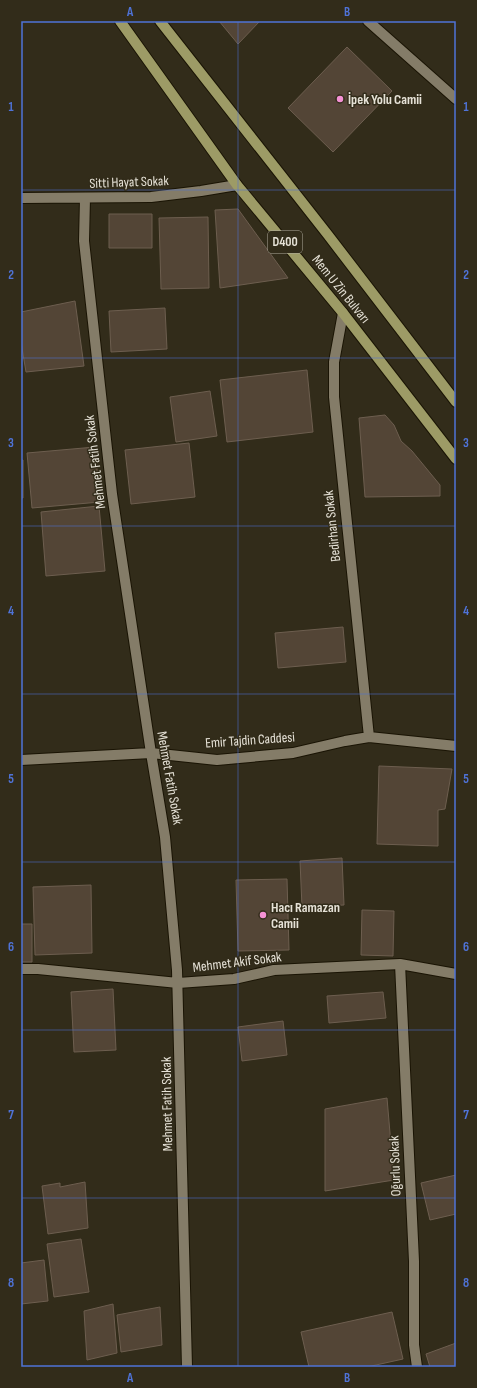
<svg xmlns="http://www.w3.org/2000/svg" width="477" height="1388" viewBox="0 0 477 1388" font-family="'Sofia Sans Condensed',sans-serif">
	<style>
		.building { fill: #534536; stroke: #6d5e4f }
		.lines { fill: none; stroke-linecap: round; stroke-linejoin: round }
		.minor-casing { stroke: #1a1404; stroke-width: 12 }
		.major-casing { stroke: #1a1404; stroke-width: 12 }
		.minor { stroke: #847c68; stroke-width: 10 }
		.major { stroke: #9d9b66; stroke-width: 10 }
		.grid { fill: none; stroke: #4f73d8; stroke-width: 1; stroke-opacity: 0.55 }
		.poi-dot { fill: #f491d4; stroke: #322c1a; stroke-width: 1.5 }
		.labels { text-anchor: middle; dominant-baseline: central; stroke-width: 3; stroke-linejoin: round; paint-order: stroke }
		.shield { fill: #322c1a; stroke: #b0ab9e; stroke-width: 1 }
		.shield-label { font-size: 13px; font-weight: bold; fill: #e6e2d7 }
		.poi-label { font-size: 14px; font-weight: bold; fill: #e6e2d7; stroke: #322c1a; text-anchor: start }
		.street-label { font-size: 14px; fill: #e6e2d7; stroke: #322c1a }
		.neatline { fill: none; stroke: #4f73d8; stroke-width: 1.5 }
		.grid-label { font-size: 13px; text-anchor: middle; font-weight: bold; fill: #4f73d8 }
	</style>
	<rect width="100%" height="100%" fill="#322c1a"/>
	<path class="building" d="M 219,21 L 260,21 L 238,44 Z
		M 347,47 L 392,91 L 333,152 L 288,108 Z
		M 238,209 L 288,278 L 220,288 L 215,210 Z
		M 109,214 L 152,214 L 152,248 L 109,248 Z
		M 208,217 L 209,288 L 161,289 L 159,218 Z
		M 75,301 L 84,366 L 26,372 L 21,342 L 21,312 Z
		M 165,308 L 167,349 L 111,352 L 109,311 Z
		M 307,370 L 313,432 L 227,442 L 220,380 Z
		M 210,391 L 217,436 L 176,442 L 170,397 Z
		M 385,415 L 394,425 L 401,441 L 412,451 L 440,485 L 440,496 L 365,497 L 359,418 Z
		M 189,443 L 195,497 L 131,504 L 125,450 Z
		M 95,447 L 100,502 L 32,508 L 27,453 Z
		M 21,460 L 23,460 L 23,498 L 21,498 Z
		M 99,506 L 105,571 L 46,576 L 41,512 Z
		M 343,627 L 346,662 L 278,668 L 275,633 Z
		M 379,766 L 452,769 L 445,809 L 438,810 L 438,846 L 377,844 Z
		M 342,858 L 344,905 L 302,907 L 300,861 Z
		M 287,879 L 289,950 L 238,951 L 236,880 Z
		M 91,885 L 92,953 L 35,955 L 33,887 Z
		M 362,910 L 394,911 L 393,956 L 361,955 Z
		M 21,924 L 32,924 L 32,962 L 21,962 Z
		M 113,989 L 116,1050 L 74,1052 L 71,992 Z
		M 383,992 L 386,1018 L 329,1023 L 327,996 Z
		M 283,1021 L 287,1055 L 242,1061 L 238,1027 Z
		M 387,1098 L 394,1180 L 325,1191 L 325,1109 Z
		M 456,1175 L 456,1214 L 430,1220 L 421,1183 Z
		M 85,1182 L 88,1228 L 48,1234 L 42,1186 L 60,1183 L 60,1187 Z
		M 81,1239 L 89,1292 L 54,1297 L 47,1244 Z
		M 44,1260 L 48,1301 L 21,1304 L 21,1263 Z
		M 113,1304 L 117,1353 L 87,1360 L 84,1311 Z
		M 160,1307 L 162,1345 L 121,1352 L 117,1315 Z
		M 392,1312 L 403,1359 L 367,1367 L 309,1367 L 301,1332 Z
		M 456,1343 L 456,1367 L 430,1367 L 426,1354 Z"/>
	<g class="lines">
		<g class="minor-casing">
			<path id="minor" d="M 368,21 L 456,99
				M 21,198 L 151,197 L 201,191 L 237,185
				M 85,198 L 84,241 L 112,494 L 151,753 L 165,837 L 177,970 L 187,1367
				M 343,313 L 334,362 L 334,397 L 369,737
				M 21,760 L 151,753 L 217,760 L 293,753 L 345,741 L 369,737 L 456,746
				M 400,964 L 414,1261 L 414,1345 L 417,1367
				M 21,969 L 38,969 L 178,983 L 234,979 L 274,970 L 400,964 L 456,974"/>
		</g>
		<g class="major-casing">
			<path id="major" d="M 120,21 L 237,185 L 343,313 L 456,459
				M 160,21 L 328,235 L 456,402"/>
		</g>
		<use href="#minor" class="minor"/>
		<use href="#major" class="major"/>
	</g>
	<path class="grid" d="M 238,21 L 238,1367M 21,190 L 456,190M 21,358 L 456,358M 21,526 L 456,526M 21,694 L 456,694M 21,862 L 456,862M 21,1030 L 456,1030M 21,1198 L 456,1198"/>
	<g class="poi-dot">
		<circle cx="340" cy="99" r="4"/>
		<circle cx="263" cy="915" r="4"/>
	</g>
	<g class="labels">
		<rect class="shield" x="268" y="231" width="34" height="22" rx="3"/>
		<g class="shield-label">
			<text x="285" y="242">D400</text>
		</g>
		<g class="poi-label">
			<text x="348" y="99">İpek Yolu Camii</text>
			<text x="271" y="907">Hacı Ramazan<tspan x="271" dy="16">Camii</tspan></text>
		</g>
		<g class="street-label">
			<text transform="translate(129 182) rotate(-2)">Sitti Hayat Sokak</text>
			<text transform="translate(341 289) rotate(51)">Mem U Zin Bulvarı</text>
			<text transform="translate(95 462) rotate(-97)">Mehmet Fatih Sokak</text>
			<text transform="translate(332 526) rotate(-96)">Bedirhan Sokak</text>
			<text transform="translate(250 740) rotate(-4)">Emir Tajdin Caddesi</text>
			<text transform="translate(170 778) rotate(80)">Mehmet Fatih Sokak</text>
			<text transform="translate(237 962) rotate(-7)">Mehmet Akif Sokak</text>
			<text transform="translate(167 1104) rotate(-91)">Mehmet Fatih Sokak</text>
			<text transform="translate(395 1166) rotate(-92)">Oğurlu Sokak</text>
		</g>
	</g>
	<rect width="477" height="1388" fill="none" stroke="#322c1a" stroke-width="44"/>
	<rect x="22" y="22" width="433" height="1344" class="neatline"/>
	<g class="grid-label">
		<text x="130" y="16">A</text>
		<text x="347" y="16">B</text>
		<text x="11" y="111">1</text>
		<text x="466" y="111">1</text>
		<text x="11" y="279">2</text>
		<text x="466" y="279">2</text>
		<text x="11" y="447">3</text>
		<text x="466" y="447">3</text>
		<text x="11" y="615">4</text>
		<text x="466" y="615">4</text>
		<text x="11" y="783">5</text>
		<text x="466" y="783">5</text>
		<text x="11" y="951">6</text>
		<text x="466" y="951">6</text>
		<text x="11" y="1119">7</text>
		<text x="466" y="1119">7</text>
		<text x="11" y="1287">8</text>
		<text x="466" y="1287">8</text>
		<text x="130" y="1382">A</text>
		<text x="347" y="1382">B</text>
	</g>
</svg>
